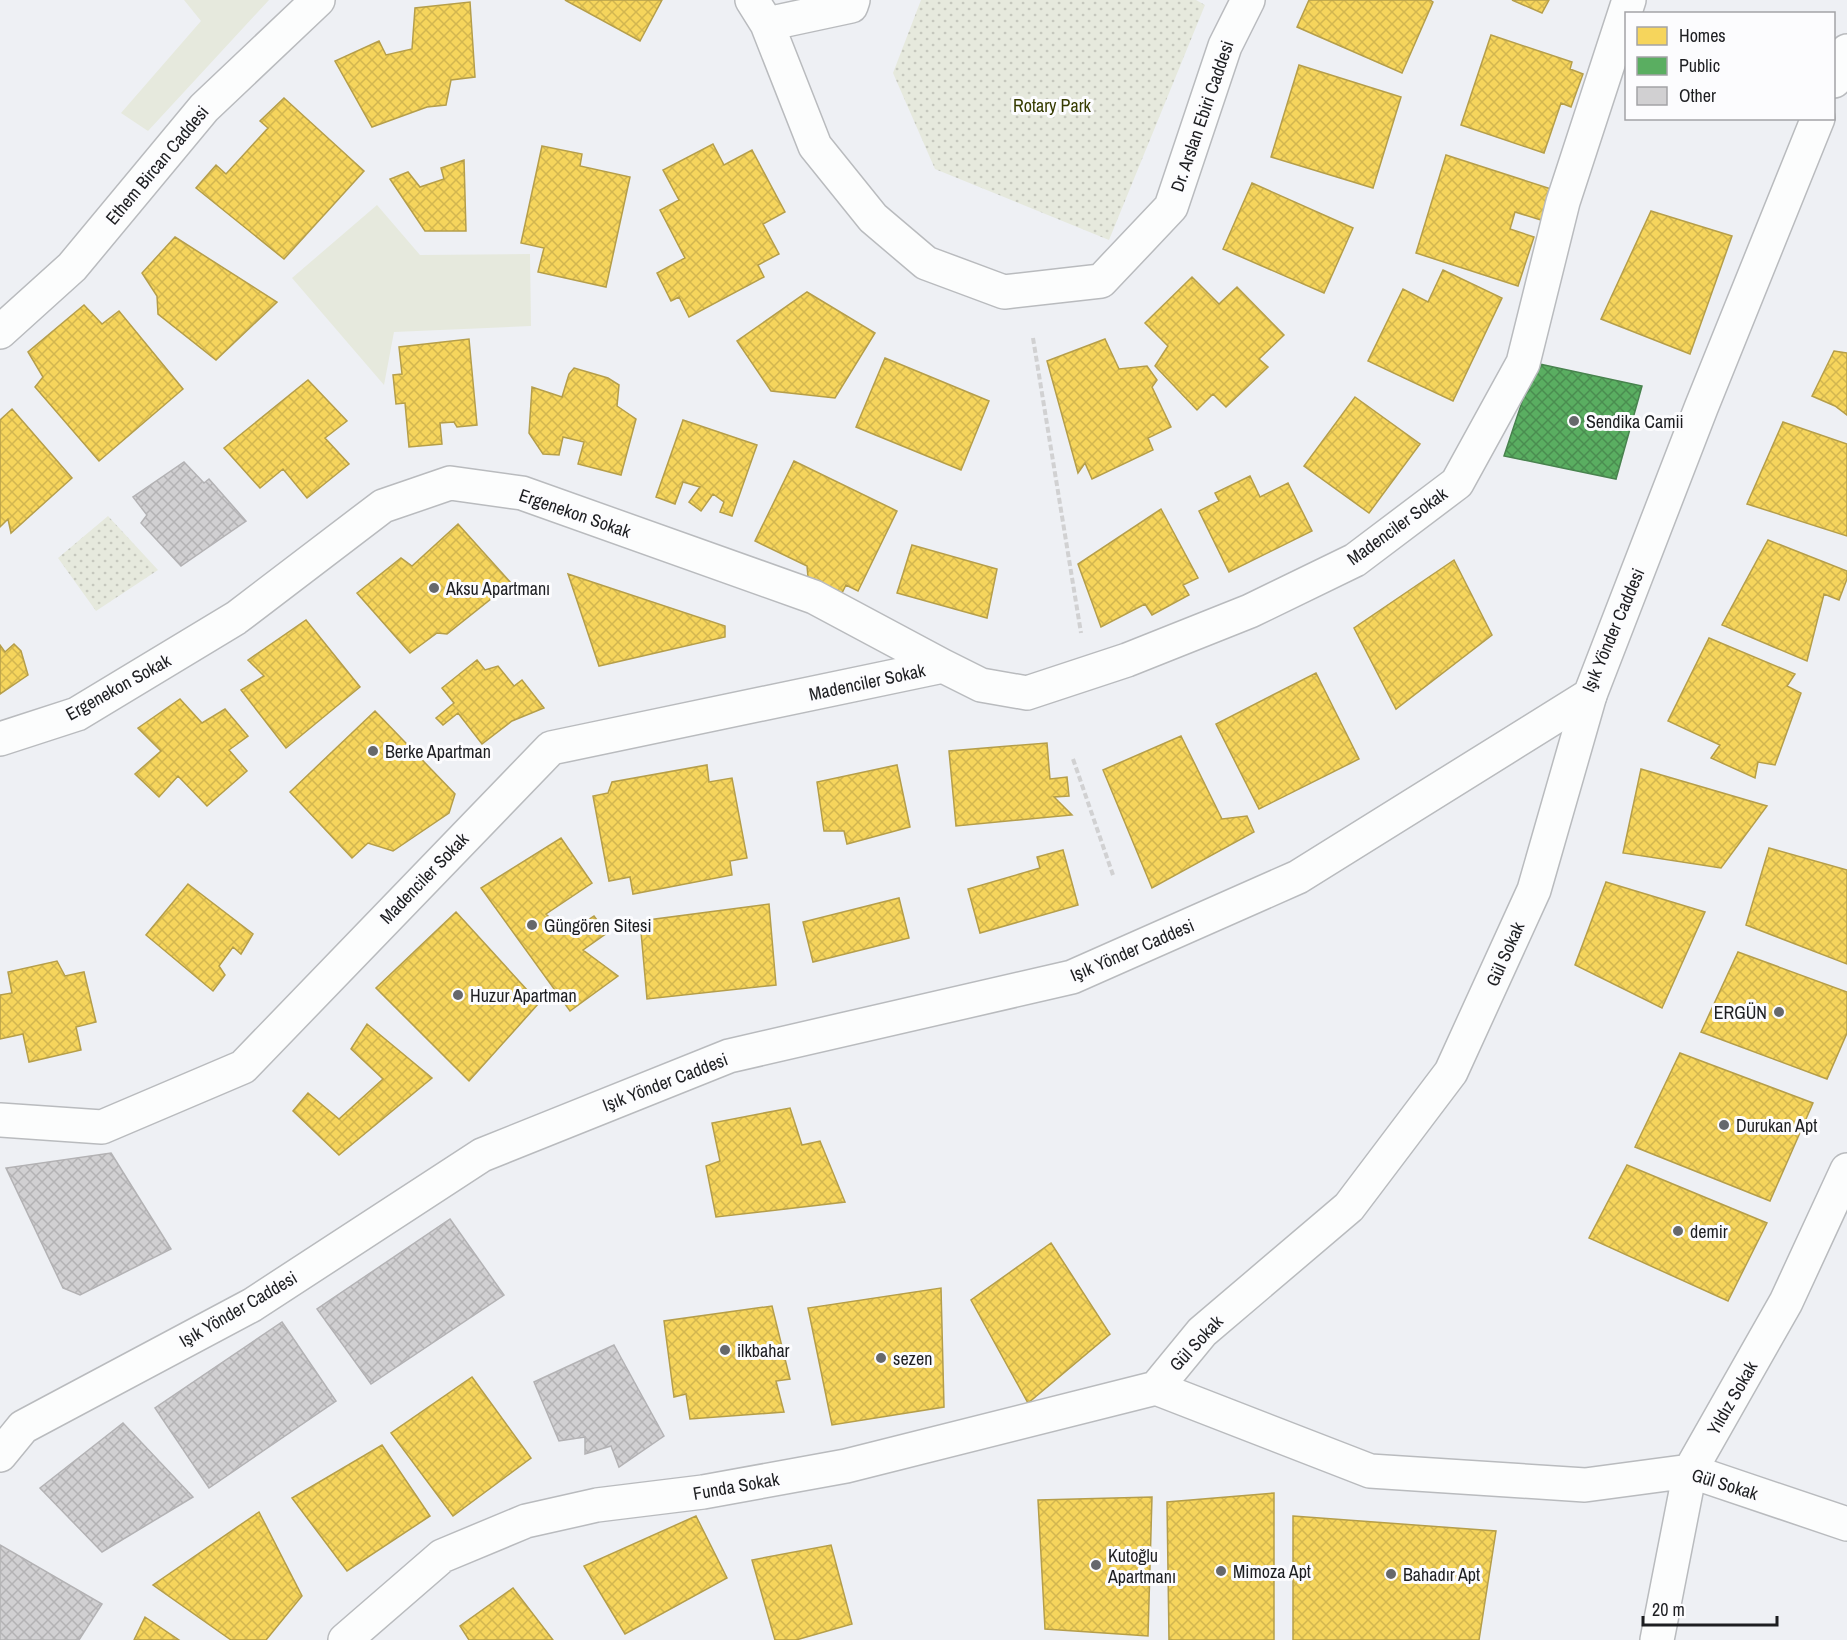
<svg xmlns="http://www.w3.org/2000/svg" width="1847" height="1640" viewBox="0 0 1847 1640" font-family="'Archivo Narrow',sans-serif">
	<style>
		.grass { fill: #e6e9dd }
		.park { fill: url(#park-dots) }
		.homes { fill: url(#homes-cross-hatch); stroke: #b59e4a; stroke-width: 1.5 }
		.public { fill: url(#public-cross-hatch); stroke: #48834e; stroke-width: 1.5 }
		.building { fill: url(#building-cross-hatch); stroke: #b3b2b4; stroke-width: 1.5 }
		.lines { fill: none; stroke-linecap: round; stroke-linejoin: round }
		.minor-casing { stroke: #b9bbbe; stroke-width: 36 }
		.tertiary-casing { stroke: #b9bbbe; stroke-width: 36 }
		.path { stroke: #d1d1d2; stroke-width: 4; stroke-dasharray: 6 3; stroke-linecap: butt }
		.minor { stroke: #fcfdfd; stroke-width: 33 }
		.tertiary { stroke: #fcfdfd; stroke-width: 33 }
		.poi-dot { fill: #66686b; stroke: #fcfcfe; stroke-width: 2 }
		.labels { text-anchor: middle; dominant-baseline: central; stroke-width: 6; stroke-linejoin: round; paint-order: stroke }
		.park-label { font-size: 18px; fill: #363b01; stroke: #fcfcfe }
		.street-label { font-size: 18px; fill: #1d1e21; stroke: #fcfcfe }
		.poi-label { font-size: 18px; fill: #1d1e21; stroke: #fcfcfe; text-anchor: start }
	</style>
	<defs>
		<pattern id="park-dots" width="8" height="8" patternUnits="userSpaceOnUse" patternTransform="scale(1.5)"><rect width="8" height="8" fill="#e6e9dd"/><path d="M2 2h.1M6 6h.1" fill="none" stroke="#c5c7bd" stroke-width="1.8" stroke-linecap="round"/></pattern>
		<pattern id="homes-cross-hatch" width="8" height="8" patternUnits="userSpaceOnUse" patternTransform="scale(1.5)"><rect width="8" height="8" fill="#f6d55c"/><path d="M0 0l8 8M0 8l8-8" fill="none" stroke="#d2b650"/></pattern>
		<pattern id="public-cross-hatch" width="8" height="8" patternUnits="userSpaceOnUse" patternTransform="scale(1.5)"><rect width="8" height="8" fill="#5aae61"/><path d="M0 0l8 8M0 8l8-8" fill="none" stroke="#4a8d50"/></pattern>
		<pattern id="building-cross-hatch" width="8" height="8" patternUnits="userSpaceOnUse" patternTransform="scale(1.5)"><rect width="8" height="8" fill="#d1d0d2"/><path d="M0 0l8 8M0 8l8-8" fill="none" stroke="#b3b2b4"/></pattern>
	</defs>
	<rect width="100%" height="100%" fill="#eef0f4"/>
	<path class="grass" d="M 184,0 L 269,0 L 148,131 L 121,113 L 201,21 Z
		M 377,205 L 420,255 L 530,254 L 531,326 L 394,332 L 384,385 L 292,278 Z"/>
	<path class="park" d="M 921,0 L 1196,0 L 1205,5 L 1109,240 L 935,169 L 893,73 Z
		M 108,516 L 158,570 L 96,611 L 58,558 Z"/>
	<path class="homes" d="M 565,0 L 662,0 L 640,41 Z
		M 1309,0 L 1430,0 L 1433,2 L 1402,73 L 1297,27 Z
		M 1512,0 L 1549,0 L 1542,13 Z
		M 470,2 L 475,77 L 451,80 L 446,105 L 427,107 L 372,127 L 335,61 L 379,41 L 386,55 L 412,49 L 415,8 Z
		M 1491,35 L 1572,62 L 1570,69 L 1583,74 L 1571,107 L 1561,103 L 1544,153 L 1461,125 Z
		M 1299,65 L 1401,97 L 1373,188 L 1271,157 Z
		M 284,98 L 364,171 L 284,259 L 196,188 L 216,165 L 226,174 L 268,128 L 260,121 Z
		M 713,144 L 724,165 L 752,150 L 785,212 L 763,224 L 779,254 L 758,265 L 764,277 L 689,317 L 679,297 L 671,301 L 657,273 L 685,258 L 660,210 L 679,200 L 663,170 Z
		M 542,146 L 582,154 L 580,166 L 630,177 L 606,287 L 538,272 L 544,248 L 521,243 Z
		M 1446,155 L 1551,189 L 1541,220 L 1515,212 L 1510,229 L 1534,237 L 1518,286 L 1416,253 Z
		M 464,160 L 466,231 L 425,231 L 390,179 L 408,172 L 420,187 L 444,179 L 441,168 Z
		M 1252,183 L 1353,228 L 1324,293 L 1223,249 Z
		M 1651,211 L 1732,236 L 1690,354 L 1601,319 Z
		M 175,237 L 277,302 L 216,360 L 158,314 L 157,296 L 142,273 Z
		M 1443,270 L 1502,298 L 1453,401 L 1368,361 L 1403,289 L 1428,302 Z
		M 1192,277 L 1219,304 L 1237,287 L 1284,335 L 1259,359 L 1268,367 L 1226,407 L 1213,394 L 1197,410 L 1155,366 L 1168,346 L 1145,323 Z
		M 807,292 L 875,333 L 835,398 L 771,391 L 737,341 Z
		M 84,305 L 102,324 L 119,311 L 183,389 L 99,461 L 35,387 L 43,377 L 28,352 Z
		M 469,339 L 477,425 L 457,427 L 454,422 L 440,423 L 442,444 L 409,447 L 405,403 L 396,404 L 393,375 L 402,374 L 399,347 Z
		M 1105,339 L 1119,369 L 1147,366 L 1157,380 L 1152,387 L 1171,427 L 1148,438 L 1153,450 L 1092,479 L 1085,463 L 1078,473 L 1047,361 Z
		M 1834,351 L 1847,353 L 1847,415 L 1835,406 L 1812,396 Z
		M 885,358 L 989,401 L 961,470 L 856,427 Z
		M 574,368 L 608,378 L 619,385 L 617,406 L 636,419 L 621,475 L 578,464 L 584,442 L 563,437 L 559,455 L 543,454 L 529,433 L 532,387 L 562,397 L 569,374 Z
		M 308,380 L 347,421 L 325,438 L 349,464 L 307,498 L 283,469 L 260,488 L 224,448 Z
		M 1355,397 L 1420,444 L 1369,513 L 1304,466 Z
		M 12,409 L 72,478 L 11,533 L 8,519 L 0,527 L 0,420 Z
		M 683,420 L 757,445 L 732,516 L 720,512 L 724,502 L 713,494 L 701,511 L 689,502 L 700,487 L 683,482 L 675,504 L 656,497 Z
		M 1783,422 L 1847,444 L 1847,536 L 1747,504 Z
		M 794,461 L 897,511 L 858,591 L 846,585 L 842,593 L 808,577 L 807,566 L 755,541 Z
		M 1250,476 L 1260,497 L 1288,483 L 1312,531 L 1229,572 L 1199,511 L 1219,501 L 1215,493 Z
		M 1161,509 L 1198,578 L 1183,585 L 1189,595 L 1152,615 L 1145,604 L 1101,627 L 1078,564 Z
		M 458,524 L 511,583 L 447,634 L 437,633 L 410,653 L 357,593 L 401,558 L 412,566 Z
		M 1768,540 L 1847,571 L 1847,579 L 1839,600 L 1824,594 L 1807,661 L 1722,625 Z
		M 912,545 L 997,569 L 987,618 L 897,593 Z
		M 1454,560 L 1492,635 L 1396,709 L 1354,628 Z
		M 568,574 L 725,626 L 725,637 L 599,666 Z
		M 306,620 L 360,687 L 286,748 L 241,690 L 264,676 L 248,660 Z
		M 1709,638 L 1795,674 L 1787,686 L 1801,693 L 1775,765 L 1758,762 L 1755,778 L 1711,758 L 1720,745 L 1668,721 Z
		M 14,644 L 21,651 L 28,675 L 0,694 L 0,645 L 5,652 Z
		M 477,660 L 485,670 L 498,666 L 514,686 L 522,680 L 544,708 L 512,721 L 482,744 L 458,713 L 443,725 L 436,718 L 454,703 L 442,688 Z
		M 1316,673 L 1359,759 L 1259,809 L 1216,724 Z
		M 180,699 L 202,723 L 225,709 L 248,736 L 229,750 L 247,771 L 207,806 L 178,776 L 159,797 L 135,774 L 161,751 L 138,728 Z
		M 375,711 L 455,794 L 449,813 L 393,851 L 368,843 L 352,858 L 290,792 Z
		M 1181,736 L 1222,819 L 1247,816 L 1254,832 L 1152,888 L 1103,770 Z
		M 1047,743 L 1050,779 L 1067,777 L 1069,796 L 1054,797 L 1072,815 L 956,826 L 949,751 Z
		M 707,765 L 709,782 L 732,778 L 747,858 L 730,861 L 732,875 L 633,894 L 630,877 L 609,881 L 593,796 L 608,793 L 612,782 Z
		M 897,765 L 910,827 L 847,844 L 844,831 L 824,831 L 817,782 Z
		M 1641,769 L 1767,806 L 1721,868 L 1623,853 Z
		M 561,838 L 592,883 L 546,914 L 567,934 L 594,916 L 607,933 L 583,950 L 618,976 L 570,1011 L 481,888 Z
		M 1769,848 L 1847,870 L 1847,964 L 1746,925 Z
		M 1063,850 L 1078,905 L 980,933 L 968,889 L 1040,868 L 1037,857 Z
		M 1606,882 L 1705,912 L 1662,1008 L 1575,965 Z
		M 188,884 L 253,934 L 241,954 L 233,947 L 219,966 L 225,975 L 213,991 L 146,935 Z
		M 899,898 L 909,938 L 813,962 L 803,922 Z
		M 769,904 L 776,985 L 647,999 L 640,921 Z
		M 456,912 L 539,1003 L 469,1081 L 376,988 Z
		M 1738,952 L 1847,992 L 1847,1033 L 1827,1079 L 1701,1032 Z
		M 57,961 L 65,976 L 84,972 L 96,1022 L 76,1027 L 81,1050 L 29,1062 L 23,1034 L 0,1039 L 0,995 L 12,993 L 8,972 Z
		M 367,1024 L 432,1078 L 339,1155 L 293,1111 L 308,1093 L 339,1119 L 383,1079 L 351,1049 Z
		M 1680,1053 L 1813,1103 L 1770,1201 L 1635,1147 Z
		M 790,1108 L 802,1145 L 820,1141 L 845,1202 L 716,1217 L 706,1166 L 720,1161 L 712,1123 Z
		M 1627,1165 L 1767,1223 L 1728,1301 L 1589,1238 Z
		M 1051,1243 L 1110,1334 L 1028,1403 L 971,1300 Z
		M 941,1288 L 944,1407 L 832,1425 L 808,1308 Z
		M 772,1306 L 790,1379 L 776,1381 L 784,1412 L 690,1419 L 686,1394 L 674,1397 L 664,1321 Z
		M 472,1377 L 531,1458 L 453,1516 L 391,1433 Z
		M 382,1445 L 430,1516 L 347,1571 L 292,1498 Z
		M 1274,1493 L 1274,1640 L 1169,1640 L 1167,1502 Z
		M 1152,1497 L 1148,1636 L 1045,1629 L 1038,1500 Z
		M 259,1512 L 302,1596 L 266,1640 L 231,1640 L 153,1585 Z
		M 696,1516 L 727,1578 L 625,1634 L 584,1566 Z
		M 1293,1516 L 1496,1531 L 1479,1640 L 1293,1640 Z
		M 831,1545 L 852,1624 L 796,1640 L 775,1640 L 752,1560 Z
		M 513,1588 L 553,1640 L 469,1640 L 460,1626 Z
		M 145,1617 L 179,1640 L 134,1640 Z"/>
	<path class="public" d="M 1535,363 L 1642,386 L 1616,479 L 1504,456 Z"/>
	<path class="building" d="M 184,462 L 204,483 L 209,479 L 246,521 L 181,566 L 141,523 L 147,515 L 133,497 Z
		M 111,1153 L 171,1249 L 80,1295 L 63,1288 L 6,1168 Z
		M 450,1219 L 504,1295 L 371,1384 L 317,1309 Z
		M 282,1322 L 336,1401 L 209,1488 L 155,1408 Z
		M 614,1345 L 664,1436 L 619,1467 L 611,1446 L 585,1454 L 585,1437 L 559,1441 L 534,1382 Z
		M 123,1423 L 193,1497 L 102,1552 L 40,1488 Z
		M 0,1545 L 102,1604 L 79,1640 L 0,1640 Z"/>
	<g class="lines">
		<g class="minor-casing">
			<path id="minor" d="M 752,0 L 767,24 L 815,146 L 873,218 L 926,263 L 1004,292 L 1101,281 L 1171,207 L 1225,46 L 1248,0
				M 767,24 L 851,6 L 853,0
				M 0,332 L 72,267 L 204,108 L 318,0
				M 1590,695 L 1534,890 L 1451,1072 L 1349,1207 L 1202,1332 L 1156,1388 L 1370,1471 L 1585,1485 L 1690,1471 L 1847,1524
				M 0,739 L 77,714 L 236,618 L 383,506 L 450,483 L 522,493 L 814,597 L 943,666
				M 0,1120 L 102,1127 L 243,1067 L 551,748 L 943,666 L 981,685 L 1027,693 L 1127,660 L 1250,611 L 1355,560 L 1457,483 L 1523,363 L 1563,202 L 1629,0
				M 345,1640 L 442,1556 L 526,1521 L 597,1505 L 703,1492 L 846,1466 L 1156,1388
				M 1657,1640 L 1690,1471 L 1786,1302 L 1847,1170"/>
		</g>
		<g class="tertiary-casing">
			<path id="tertiary" d="M 1834,81 L 1847,51
				M 0,1455 L 23,1427 L 252,1305 L 482,1155 L 729,1056 L 1072,977 L 1298,877 L 1590,695 L 1701,408 L 1818,118"/>
		</g>
		<path class="path" d="M 1033,338 L 1081,633
			M 1073,759 L 1113,875"/>
		<use href="#minor" class="minor"/>
		<use href="#tertiary" class="tertiary"/>
	</g>
	<g class="poi-dot">
		<circle cx="1574" cy="421" r="6"/>
		<circle cx="434" cy="588" r="6"/>
		<circle cx="373" cy="751" r="6"/>
		<circle cx="532" cy="925" r="6"/>
		<circle cx="458" cy="995" r="6"/>
		<circle cx="1779" cy="1012" r="6"/>
		<circle cx="1724" cy="1125" r="6"/>
		<circle cx="1678" cy="1231" r="6"/>
		<circle cx="725" cy="1350" r="6"/>
		<circle cx="881" cy="1358" r="6"/>
		<circle cx="1096" cy="1565" r="6"/>
		<circle cx="1221" cy="1571" r="6"/>
		<circle cx="1391" cy="1574" r="6"/>
	</g>
	<g class="labels">
		<g class="park-label">
			<text x="1052" y="105">Rotary Park</text>
		</g>
		<g class="street-label">
			<text transform="translate(1202 116) rotate(-71)">Dr. Arslan Ebiri Caddesi</text>
			<text transform="translate(157 165) rotate(-50)">Ethem Bircan Caddesi</text>
			<text transform="translate(575 513) rotate(19)">Ergenekon Sokak</text>
			<text transform="translate(1397 526) rotate(-36)">Madenciler Sokak</text>
			<text transform="translate(1613 630) rotate(-67)">Işık Yönder Caddesi</text>
			<text transform="translate(867 682) rotate(-12)">Madenciler Sokak</text>
			<text transform="translate(118 687) rotate(-29)">Ergenekon Sokak</text>
			<text transform="translate(424 878) rotate(-46)">Madenciler Sokak</text>
			<text transform="translate(1132 950) rotate(-23)">Işık Yönder Caddesi</text>
			<text transform="translate(1505 954) rotate(-66)">Gül Sokak</text>
			<text transform="translate(665 1082) rotate(-21)">Işık Yönder Caddesi</text>
			<text transform="translate(238 1309) rotate(-30)">Işık Yönder Caddesi</text>
			<text transform="translate(1196 1343) rotate(-47)">Gül Sokak</text>
			<text transform="translate(1732 1398) rotate(-60)">Yıldız Sokak</text>
			<text transform="translate(1725 1484) rotate(17)">Gül Sokak</text>
			<text transform="translate(736 1486) rotate(-10)">Funda Sokak</text>
		</g>
		<g class="poi-label">
			<text x="1586" y="421">Sendika Camii</text>
			<text x="446" y="588">Aksu Apartmanı</text>
			<text x="385" y="751">Berke Apartman</text>
			<text x="544" y="925">Güngören Sitesi</text>
			<text x="470" y="995">Huzur Apartman</text>
			<text x="1767" y="1012" text-anchor="end">ERGÜN</text>
			<text x="1736" y="1125">Durukan Apt</text>
			<text x="1690" y="1231">demir</text>
			<text x="737" y="1350">ilkbahar</text>
			<text x="893" y="1358">sezen</text>
			<text x="1108" y="1555">Kutoğlu<tspan x="1108" dy="21">Apartmanı</tspan></text>
			<text x="1233" y="1571">Mimoza Apt</text>
			<text x="1403" y="1574">Bahadır Apt</text>
		</g>
	</g>
	<rect x="1625" y="12" width="210" height="108" fill="#fcfcfe" stroke="#a3a3a6" stroke-width="1.5"/>
	<rect x="1637" y="27" width="30" height="18" fill="#f6d55c" stroke="#a3a3a6" stroke-width="1.5"/>
	<text x="1679" y="42" font-size="18" fill="#1d1e21">Homes</text>
	<rect x="1637" y="57" width="30" height="18" fill="#5aae61" stroke="#a3a3a6" stroke-width="1.5"/>
	<text x="1679" y="72" font-size="18" fill="#1d1e21">Public</text>
	<rect x="1637" y="87" width="30" height="18" fill="#d1d0d2" stroke="#a3a3a6" stroke-width="1.5"/>
	<text x="1679" y="102" font-size="18" fill="#1d1e21">Other</text>
	<path d="M1643 1616v9h134v-9" fill="none" stroke="#1d1e21" stroke-width="3"/>
	<text x="1652" y="1616" font-size="18" fill="#1d1e21" stroke="#fcfcfe" stroke-width="4.5" paint-order="stroke">20 m</text>
</svg>
